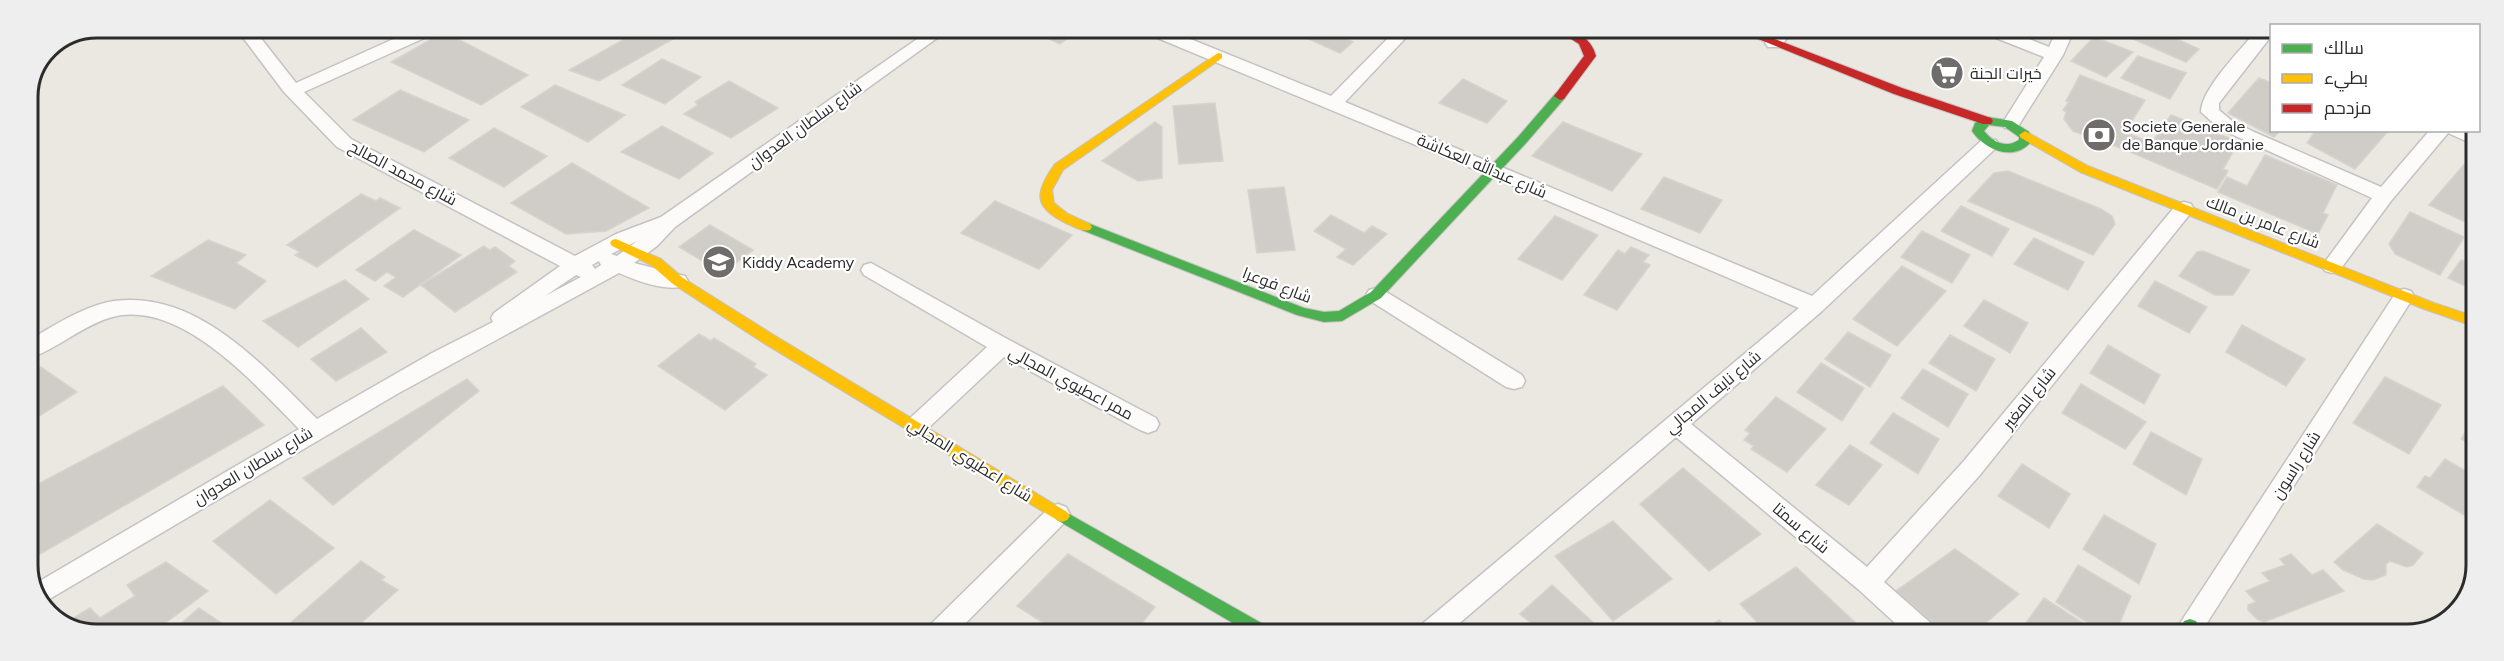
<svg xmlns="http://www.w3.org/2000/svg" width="2504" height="661" viewBox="0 0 2504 661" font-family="Figtree,Cairo,sans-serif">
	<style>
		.building { fill: #d0cdc8; stroke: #d6d3ce; stroke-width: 1.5 }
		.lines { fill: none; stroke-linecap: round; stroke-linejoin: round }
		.street-casing { stroke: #c4c3c3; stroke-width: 3 }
		.fast-casing { stroke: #c4c3c3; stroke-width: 2 }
		.slow-casing { stroke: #c4c3c3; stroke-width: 2 }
		.jam-casing { stroke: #c4c3c3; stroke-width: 2 }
		.street { fill: #fcfbfa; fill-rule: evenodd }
		.fast { fill: #4caf50; fill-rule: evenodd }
		.slow { fill: #ffc107; fill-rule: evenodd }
		.jam { fill: #c62828; fill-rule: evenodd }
		.labels { text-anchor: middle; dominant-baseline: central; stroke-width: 4.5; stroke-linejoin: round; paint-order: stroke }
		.poi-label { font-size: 16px; fill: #2c2c2c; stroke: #fff; text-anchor: start }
		.street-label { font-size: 16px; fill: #2c2c2c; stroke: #fff }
		.rim { fill: none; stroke: #2c2c2c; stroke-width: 3 }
	</style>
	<rect width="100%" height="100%" fill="#ebe7e1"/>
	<path class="building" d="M 646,27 L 655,27 L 673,39 L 599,81 L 569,70 Z
		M 1024,28 L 1082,28 L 1060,44 Z
		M 1311,28 L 1358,28 L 1345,38 L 1353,42 L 1340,53 L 1302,36 Z
		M 2108,28 L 2152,28 L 2199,49 L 2186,62 Z
		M 2189,28 L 2221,28 L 2210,38 Z
		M 444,32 L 528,75 L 481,105 L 391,62 Z
		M 2094,37 L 2133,52 L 2106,77 L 2071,61 Z
		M 2138,56 L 2186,73 L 2170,99 L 2121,78 Z
		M 662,59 L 701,77 L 665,104 L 622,85 Z
		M 2080,75 L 2145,100 L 2125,132 L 2132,135 L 2123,149 L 2073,131 L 2064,119 L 2066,112 L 2063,110 L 2069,102 L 2066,101 Z
		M 2259,78 L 2272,83 L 2272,130 L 2281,130 L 2274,137 L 2228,113 Z
		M 1463,79 L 1507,101 L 1487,123 L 1439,103 Z
		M 729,81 L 778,108 L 731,138 L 684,114 L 698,105 L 695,102 Z
		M 555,85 L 625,115 L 588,142 L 521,107 Z
		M 400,90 L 469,120 L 424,152 L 353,120 Z
		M 1215,103 L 1223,161 L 1179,164 L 1173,106 Z
		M 2171,115 L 2239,142 L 2223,169 L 2228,171 L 2217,189 L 2123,149 L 2132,135 L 2152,143 Z
		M 1155,122 L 1162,127 L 1162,178 L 1138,181 L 1102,161 Z
		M 1563,122 L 1631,150 L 1642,154 L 1612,191 L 1532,156 Z
		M 662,126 L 713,153 L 679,179 L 621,152 Z
		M 494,128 L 547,156 L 504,187 L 449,158 Z
		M 2316,130 L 2389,130 L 2355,169 L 2307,143 Z
		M 2474,153 L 2477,154 L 2476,227 L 2429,205 Z
		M 2265,155 L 2337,185 L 2323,213 L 2328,215 L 2318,234 L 2218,192 L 2227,177 L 2247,186 Z
		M 572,163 L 649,208 L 606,231 L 566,234 L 511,203 Z
		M 2008,171 L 2101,209 L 2112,216 L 2115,224 L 2093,255 L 1968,201 L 1994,173 Z
		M 1664,177 L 1722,200 L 1700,233 L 1641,209 Z
		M 1284,187 L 1295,250 L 1257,253 L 1248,190 Z
		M 361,194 L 376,201 L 380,198 L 400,208 L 317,267 L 295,255 L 300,252 L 287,245 Z
		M 995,201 L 1072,235 L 1039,269 L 961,233 Z
		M 1961,206 L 2009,229 L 1992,256 L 1941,231 Z
		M 2410,212 L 2464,237 L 2440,275 L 2395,254 L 2389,244 Z
		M 1331,215 L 1364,233 L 1372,226 L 1387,234 L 1353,265 L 1337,257 L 1346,249 L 1314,231 Z
		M 1555,216 L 1598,235 L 1562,280 L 1518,259 Z
		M 710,225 L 753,250 L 723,273 L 679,247 Z
		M 414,230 L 461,255 L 403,297 L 384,286 L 396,277 L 387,272 L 375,281 L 356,270 Z
		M 1922,231 L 1970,255 L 1952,283 L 1901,257 Z
		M 2034,238 L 2084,262 L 2068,290 L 2014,264 Z
		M 208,240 L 246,255 L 236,263 L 266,281 L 235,309 L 151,276 Z
		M 484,246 L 490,250 L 495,247 L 515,261 L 509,266 L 517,272 L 455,312 L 421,285 Z
		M 1631,247 L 1649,255 L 1643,262 L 1650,265 L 1617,310 L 1584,295 L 1618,250 L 1625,254 Z
		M 2203,251 L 2250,270 L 2233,295 L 2215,295 L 2179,276 L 2197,252 Z
		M 2461,260 L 2476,264 L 2476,291 L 2448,278 Z
		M 1902,266 L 1946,291 L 1897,346 L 1853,319 Z
		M 345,280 L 369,299 L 298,347 L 263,321 Z
		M 2155,281 L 2207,307 L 2189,333 L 2138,306 Z
		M 1984,300 L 2028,323 L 2010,353 L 1964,326 Z
		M 2242,325 L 2305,359 L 2286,386 L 2226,352 Z
		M 361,328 L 387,352 L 336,381 L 311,359 Z
		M 1848,332 L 1891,355 L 1870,387 L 1825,359 Z
		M 699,334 L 711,341 L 714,338 L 756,364 L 753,367 L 767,375 L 725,410 L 658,366 Z
		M 1950,335 L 1995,359 L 1976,391 L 1929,363 Z
		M 2108,345 L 2160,375 L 2144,404 L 2090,373 Z
		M 1821,363 L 1864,388 L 1842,421 L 1797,392 Z
		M 41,367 L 77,392 L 27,424 L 27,375 Z
		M 1923,369 L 1968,394 L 1948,427 L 1901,398 Z
		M 2385,377 L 2441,405 L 2409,454 L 2353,423 Z
		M 467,379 L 479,391 L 333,505 L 303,478 Z
		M 2081,384 L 2146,422 L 2125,449 L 2062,413 Z
		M 223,386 L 264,425 L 28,561 L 27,490 Z
		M 1776,397 L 1826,429 L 1787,472 L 1751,449 L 1754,446 L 1744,440 L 1750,433 L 1745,430 Z
		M 1893,413 L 1939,439 L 1918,474 L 1870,443 Z
		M 2476,415 L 2476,446 L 2461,439 Z
		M 2151,432 L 2202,459 L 2186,495 L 2133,464 Z
		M 1850,445 L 1882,465 L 1849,505 L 1816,485 Z
		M 2445,459 L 2476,477 L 2476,513 L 2471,519 L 2417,487 L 2425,476 L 2430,478 Z
		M 2022,464 L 2070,494 L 2049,528 L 1998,496 Z
		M 1683,468 L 1761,534 L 1709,571 L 1640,504 Z
		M 270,500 L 334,548 L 276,594 L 213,541 Z
		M 2104,515 L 2156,544 L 2139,584 L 2083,549 Z
		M 1613,521 L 1672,579 L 1613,621 L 1555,556 Z
		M 2377,524 L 2423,553 L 2413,565 L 2407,567 L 2390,561 L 2386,564 L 2386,575 L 2373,580 L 2364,579 L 2343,570 L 2334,562 Z
		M 1955,549 L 2019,594 L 1973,634 L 1947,634 L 1896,591 Z
		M 1068,554 L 1155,607 L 1134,633 L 1059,633 L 1017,606 Z
		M 2291,554 L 2312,575 L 2323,570 L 2344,591 L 2264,622 L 2257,619 L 2248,610 L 2248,605 L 2256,602 L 2246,591 L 2270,581 L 2262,573 L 2285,565 L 2280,559 Z
		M 361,561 L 385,577 L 381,580 L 398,590 L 350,633 L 279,633 Z
		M 166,562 L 208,591 L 152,633 L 82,633 L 65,623 L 90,608 L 100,618 L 135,596 L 127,585 Z
		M 2078,565 L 2131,596 L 2115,634 L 2105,634 L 2056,602 Z
		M 1796,567 L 1862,629 L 1857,634 L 1768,634 L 1740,604 Z
		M 1552,585 L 1606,634 L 1543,633 L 1520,614 Z
		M 2044,598 L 2100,634 L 2018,634 Z
		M 199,608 L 235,632 L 170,633 Z
		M 1719,620 L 1733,634 L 1699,634 Z"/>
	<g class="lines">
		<g class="street-casing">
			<path id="street" d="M 235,27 L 252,27 L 296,83 L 420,27 L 442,27 L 440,31 L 304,92 L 351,139 L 575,256 L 616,234 L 661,217 L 933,28 L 951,28 L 675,227 L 657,246 L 634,263 L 685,276 L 688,281 L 685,286 C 666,292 637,281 619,273 L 397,394 L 41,604 L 33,585 L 299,429 C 255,385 179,296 109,318 C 80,327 56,350 27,359 L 27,341 C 54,326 83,306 114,301 C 198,290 263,366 317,419 L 432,353 L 493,322 L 491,318 L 494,313 L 560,266 L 337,147 L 284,92 ZM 637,241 L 617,256 L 611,254 ZM 599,261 L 601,265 L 595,269 L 592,265 ZM 576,275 L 581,277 L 545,296 Z
				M 1141,28 L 1163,28 L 1331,96 L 1398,28 L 1415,28 L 1345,102 L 1812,296 L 1982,140 L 1996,140 L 1998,144 L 1996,148 L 1822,311 L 1691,424 L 1867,567 L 1963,462 L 2177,204 L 2184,202 L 2191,204 L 2194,209 L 1979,476 L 1884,582 L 1934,626 L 1937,634 L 1907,634 L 1859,590 L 1676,437 L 1448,633 L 1418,633 L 1421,625 L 1799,308 L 1476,170 L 1143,32 Z
				M 1778,28 L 1795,28 L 1780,47 L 1768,47 L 1765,43 Z
				M 1979,28 L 2002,28 L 2049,47 L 2058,28 L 2075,28 L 2063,55 L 2017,128 L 2005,128 L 2002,124 L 2044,57 L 1981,32 Z
				M 2259,28 L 2272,28 L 2272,35 L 2219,103 L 2219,110 L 2232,121 L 2254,132 L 2381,187 L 2430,130 L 2472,130 L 2477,133 L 2477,146 L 2448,133 L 2391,201 L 2339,271 L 2332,273 L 2325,271 L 2322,266 L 2372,198 L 2220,129 L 2201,112 C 2201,89 2243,47 2259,28 Z
				M 871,263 L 1009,340 L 1156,418 L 1159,424 L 1156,430 L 1148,433 L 1140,430 L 1004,357 L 924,432 L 916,435 L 908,432 L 905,426 L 908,420 L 987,347 L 864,275 L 861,270 L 864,265 Z
				M 1376,288 L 1383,290 L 1522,375 L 1525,381 L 1522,387 L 1514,389 L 1506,387 L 1369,300 L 1366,295 L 1369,290 Z
				M 2404,289 L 2411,291 L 2414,296 L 2411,301 L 2200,634 L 2173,634 L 2397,291 Z
				M 1058,504 L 1066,507 L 1070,514 L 1066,521 L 956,633 L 926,633 L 930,625 L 1050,507 Z"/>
		</g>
		<g class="fast-casing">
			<path id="fast" d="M 1560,92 L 1566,96 L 1564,99 L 1526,143 L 1381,298 L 1342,321 L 1324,322 L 1297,315 L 1082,230 L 1080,227 L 1086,223 L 1090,224 L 1304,308 L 1324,312 L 1339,311 L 1371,292 L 1518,137 L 1556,93 Z
				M 1987,117 L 2012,121 L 2029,132 L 2031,142 C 2013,162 1985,150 1972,131 L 1975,123 ZM 1989,125 L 2005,127 L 2019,137 L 2019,140 C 2005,149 1993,142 1984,131 Z
				M 1062,510 L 1270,628 L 1272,633 L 1250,633 L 1057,520 L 1054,516 L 1057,512 Z
				M 2190,619 L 2196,621 L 2203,634 L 2186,634 L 2182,626 L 2184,621 Z"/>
		</g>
		<g class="slow-casing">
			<path id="slow" d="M 1218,53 L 1222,54 L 1222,58 L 1063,170 L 1052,190 L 1054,203 L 1068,214 L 1090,224 L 1092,227 L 1090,230 C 1082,232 1075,227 1068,224 C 1033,208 1034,193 1055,164 Z
				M 2025,131 L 2088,166 L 2434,303 L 2476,317 L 2476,327 L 2424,309 L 2080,172 L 2021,138 L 2019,135 Z
				M 616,239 L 661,259 L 683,278 L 772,334 L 1067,512 L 1070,516 L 1067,520 L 1062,522 L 1057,520 L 762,342 L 673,284 L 651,265 L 612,246 L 610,243 L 612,240 Z
				M 2415,625 L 2422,629 L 2408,634 L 2398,634 L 2400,629 Z"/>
		</g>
		<g class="jam-casing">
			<path id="jam" d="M 1554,28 C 1572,28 1591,36 1596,56 L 1564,99 L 1560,100 L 1554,96 L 1584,56 L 1579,44 Z
				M 1731,28 L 1746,28 L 1902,88 L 1991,118 L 1993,121 L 1991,124 L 1983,124 L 1894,94 Z"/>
		</g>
		<use href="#street" class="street"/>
		<use href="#fast" class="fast"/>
		<use href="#slow" class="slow"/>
		<use href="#jam" class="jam"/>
	</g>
	<defs>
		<g id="supermarket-disc" transform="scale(1.725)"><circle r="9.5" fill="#6f6d6b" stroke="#fff"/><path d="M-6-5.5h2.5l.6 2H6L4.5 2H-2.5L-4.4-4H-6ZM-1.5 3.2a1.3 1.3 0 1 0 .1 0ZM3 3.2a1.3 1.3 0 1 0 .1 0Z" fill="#fff"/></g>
		<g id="bank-disc" transform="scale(1.725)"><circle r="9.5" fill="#6f6d6b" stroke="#fff"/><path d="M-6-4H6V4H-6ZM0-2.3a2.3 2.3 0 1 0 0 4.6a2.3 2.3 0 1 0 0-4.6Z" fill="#fff"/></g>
		<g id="school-disc" transform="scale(1.725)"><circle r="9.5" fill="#6f6d6b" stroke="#fff"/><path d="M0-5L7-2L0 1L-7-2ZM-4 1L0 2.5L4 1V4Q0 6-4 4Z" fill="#fff"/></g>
	</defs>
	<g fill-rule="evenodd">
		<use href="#supermarket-disc" x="1947" y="73"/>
		<use href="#bank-disc" x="2099" y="135"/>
		<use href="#school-disc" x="719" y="262"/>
	</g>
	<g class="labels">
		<g class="poi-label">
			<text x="1970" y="73">خيرات الجنة</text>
			<text x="2122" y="126">Societe Generale<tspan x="2122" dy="18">de Banque Jordanie</tspan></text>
			<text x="742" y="262">Kiddy Academy</text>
		</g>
		<g class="street-label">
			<text transform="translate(805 125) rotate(-36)">شارع سلطان العدوان</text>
			<text transform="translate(1482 166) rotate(23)">شارع عبدالله العكاشة</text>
			<text transform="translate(403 173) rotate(28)">شارع محمد الصالح</text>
			<text transform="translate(2263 222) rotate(21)">شارع عامر بن مالك</text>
			<text transform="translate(1277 285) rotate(21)">شارع فوعرا</text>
			<text transform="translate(1071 383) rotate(28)">ممر اعطيوي المجالي</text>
			<text transform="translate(1713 392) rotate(-40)">شارع نايف المجالي</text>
			<text transform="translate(2029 398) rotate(-51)">شارع المغير</text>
			<text transform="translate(970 460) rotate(32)">شارع اعطيوي المجالي</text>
			<text transform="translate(2296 465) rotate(-58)">شارع راسون</text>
			<text transform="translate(253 466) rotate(-31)">شارع سلطان العدوان</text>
			<text transform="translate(1801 528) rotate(40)">شارع سمتا</text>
		</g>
	</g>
	<path d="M0 0H2504V661H0ZM97 38H2407A59 59 0 0 1 2466 97V565A59 59 0 0 1 2407 624H97A59 59 0 0 1 38 565V97A59 59 0 0 1 97 38Z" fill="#eee" fill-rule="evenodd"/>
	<path class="rim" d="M97 38H2407A59 59 0 0 1 2466 97V565A59 59 0 0 1 2407 624H97A59 59 0 0 1 38 565V97A59 59 0 0 1 97 38Z"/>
	<rect x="2270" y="24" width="210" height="108" fill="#ffffff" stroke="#ababab" stroke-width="1.5"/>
	<rect x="2282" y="44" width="30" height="9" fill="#4caf50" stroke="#ababab" stroke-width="1.5"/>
	<text x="2324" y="54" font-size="18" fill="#2c2c2c">سالك</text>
	<rect x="2282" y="74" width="30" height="9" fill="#ffc107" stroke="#ababab" stroke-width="1.5"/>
	<text x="2324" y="84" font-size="18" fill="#2c2c2c">بطيء</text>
	<rect x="2282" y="104" width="30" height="9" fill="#c62828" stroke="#ababab" stroke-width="1.5"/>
	<text x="2324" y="114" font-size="18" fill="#2c2c2c">مزدحم</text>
</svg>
